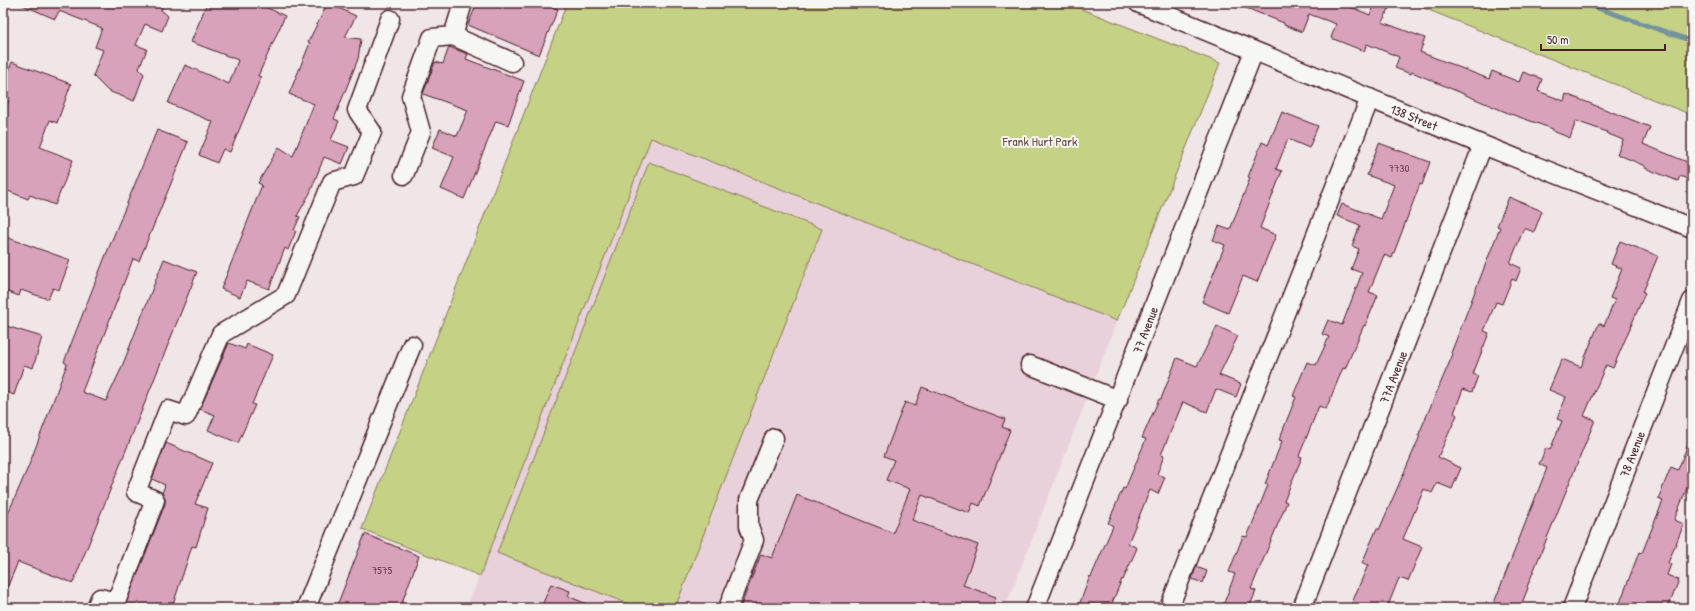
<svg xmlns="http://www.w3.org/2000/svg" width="1695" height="611" viewBox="0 0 1695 611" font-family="'Patrick Hand',sans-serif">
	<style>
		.built { fill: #e8d1da }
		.green { fill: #c5d185; stroke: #887858 }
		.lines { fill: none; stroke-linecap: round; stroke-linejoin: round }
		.stream { stroke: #73929e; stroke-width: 5 }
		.building { fill: #d7a2ba; stroke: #4a1f2b }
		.minor-casing { stroke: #4a1f2b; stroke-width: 21 }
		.minor { stroke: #f6f6f2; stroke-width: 18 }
		.labels { text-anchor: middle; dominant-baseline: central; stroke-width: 4; stroke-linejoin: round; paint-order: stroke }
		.number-label { font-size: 11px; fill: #6d404f }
		.street-label { font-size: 13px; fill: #4a1f2b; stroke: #f6f6f2 }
		.park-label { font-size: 13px; fill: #694c42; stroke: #f6f6f2 }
	</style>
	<rect width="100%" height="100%" fill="#f0e5e7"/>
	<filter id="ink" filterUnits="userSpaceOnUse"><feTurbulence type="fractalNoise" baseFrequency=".025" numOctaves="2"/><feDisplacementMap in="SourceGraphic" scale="8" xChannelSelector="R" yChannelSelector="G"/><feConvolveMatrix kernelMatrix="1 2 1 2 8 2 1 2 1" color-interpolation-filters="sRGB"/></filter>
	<g filter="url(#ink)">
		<path class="built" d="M 651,138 L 1117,321 L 1005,608 L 467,608 Z"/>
		<path class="green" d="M 567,3 L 1066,3 L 1220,63 L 1117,321 L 651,138 L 480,576 L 362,529 Z
			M 1411,3 L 1692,3 L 1692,115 Z
			M 649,162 L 822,229 L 675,608 L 639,608 L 497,553 Z"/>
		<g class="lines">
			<path class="stream" d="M 1583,3 L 1692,41"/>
		</g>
		<path class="building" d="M 18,3 L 164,3 L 161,10 L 168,16 L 162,31 L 145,24 L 136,45 L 147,49 L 139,69 L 144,74 L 134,101 L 108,91 L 93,76 L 103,50 L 95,47 L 102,28 L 59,11 L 55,19 Z
			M 207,3 L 257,3 L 285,16 L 258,76 L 261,77 L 230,152 L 223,149 L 217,163 L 199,155 L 213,122 L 168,103 L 185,65 L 229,84 L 238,60 L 191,42 Z
			M 328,3 L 356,16 L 345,37 L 361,39 L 358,59 L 334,119 L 339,121 L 331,140 L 349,147 L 342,164 L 324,157 L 310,193 L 297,216 L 300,217 L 294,230 L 296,231 L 288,250 L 285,248 L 269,289 L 247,281 L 240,297 L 221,289 L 262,185 L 258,183 L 279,147 L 293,156 L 314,104 L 289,94 L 310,43 L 308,42 Z
			M 477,3 L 543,3 L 558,9 L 539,55 L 468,25 Z
			M 1341,3 L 1370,15 L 1376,3 L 1392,3 L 1382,22 L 1425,38 L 1420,52 L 1489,79 L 1492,71 L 1519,82 L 1523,72 L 1542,79 L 1538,91 L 1564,101 L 1566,94 L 1650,127 L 1643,144 L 1692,164 L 1692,181 L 1680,176 L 1678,181 L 1645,168 L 1645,166 L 1617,154 L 1623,140 L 1606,133 L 1607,132 L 1576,121 L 1570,138 L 1553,131 L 1553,129 L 1508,113 L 1412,72 L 1411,74 L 1395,68 L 1399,57 L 1367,44 L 1364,51 L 1331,38 L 1336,24 L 1309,14 L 1302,32 L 1284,25 L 1284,23 L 1236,4 Z
			M 449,47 L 468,54 L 466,59 L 524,81 L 508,125 L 496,121 L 464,199 L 441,189 L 454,157 L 432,148 L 440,129 L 457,136 L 468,110 L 423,94 L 435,62 L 443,64 Z
			M 12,62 L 71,84 L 57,123 L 50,120 L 40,147 L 73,160 L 55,205 L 30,195 L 28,199 L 3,189 L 3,115 L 10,98 L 3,95 L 3,86 Z
			M 1282,112 L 1318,126 L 1309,148 L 1288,139 L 1276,169 L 1282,171 L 1260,228 L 1276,235 L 1257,282 L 1243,276 L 1228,313 L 1202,302 L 1225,245 L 1213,240 L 1219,226 L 1230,230 L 1250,178 L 1248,177 L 1262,142 L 1268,145 Z
			M 157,130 L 188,142 L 139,261 L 133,259 L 82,392 L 106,401 L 121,369 L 164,259 L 197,272 L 73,583 L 18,562 L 3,597 L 3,525 L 29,465 L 67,364 L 64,362 L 105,257 Z
			M 1379,143 L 1430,162 L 1422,185 L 1420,184 L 1392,258 L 1384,255 L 1369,292 L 1378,295 L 1365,326 L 1364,325 L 1345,369 L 1343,368 L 1326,409 L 1319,406 L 1299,456 L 1302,457 L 1284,501 L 1287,502 L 1251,589 L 1256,591 L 1249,608 L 1222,608 L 1235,574 L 1229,572 L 1243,536 L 1247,537 L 1268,485 L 1265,484 L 1282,441 L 1279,440 L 1296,397 L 1293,396 L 1307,362 L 1316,365 L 1329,337 L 1322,334 L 1328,320 L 1342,325 L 1362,273 L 1351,269 L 1359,249 L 1352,246 L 1360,225 L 1337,216 L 1342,204 L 1381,219 L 1394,185 L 1367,175 Z
			M 1509,197 L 1542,211 L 1534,232 L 1524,228 L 1510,263 L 1521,268 L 1516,281 L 1512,279 L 1502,304 L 1496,302 L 1484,331 L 1489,333 L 1473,374 L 1478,376 L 1472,392 L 1463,389 L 1454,413 L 1457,415 L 1438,457 L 1461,468 L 1452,489 L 1437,483 L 1432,493 L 1424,489 L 1403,539 L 1422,547 L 1408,581 L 1399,578 L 1387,608 L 1358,608 L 1351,605 L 1368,565 L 1362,563 L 1377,528 L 1379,530 L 1420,436 L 1418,436 L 1453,354 L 1451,353 L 1500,227 L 1497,226 Z
			M 3,236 L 70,260 L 59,290 L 53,288 L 48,299 L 21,290 L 19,296 L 3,290 Z
			M 1620,241 L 1658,256 L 1643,292 L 1645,293 L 1613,368 L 1606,365 L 1584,416 L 1595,420 L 1527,587 L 1528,588 L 1520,608 L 1492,608 L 1547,468 L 1539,464 L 1546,448 L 1550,450 L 1562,421 L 1557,419 L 1566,397 L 1549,390 L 1562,359 L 1581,367 L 1599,323 L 1604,326 L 1615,300 L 1610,298 L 1622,269 L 1611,264 Z
			M 3,325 L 42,337 L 33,368 L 24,365 L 14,395 L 3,391 Z
			M 1217,326 L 1238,336 L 1219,375 L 1241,384 L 1236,397 L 1216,389 L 1207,412 L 1183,402 L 1161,455 L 1164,456 L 1157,474 L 1165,477 L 1158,494 L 1150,490 L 1128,543 L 1137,548 L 1123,580 L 1122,579 L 1110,608 L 1078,608 L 1090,576 L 1091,577 L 1113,526 L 1108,523 L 1123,488 L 1125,489 L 1146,439 L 1142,438 L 1159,399 L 1161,399 L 1177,358 L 1197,366 Z
			M 229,343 L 245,349 L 247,344 L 273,355 L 252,404 L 255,405 L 238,443 L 208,430 L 215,415 L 200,409 Z
			M 922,387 L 1005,419 L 1002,427 L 1010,430 L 980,506 L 973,503 L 969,513 L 922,495 L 912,520 L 978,545 L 963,585 L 996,597 L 992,608 L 740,608 L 761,554 L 772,558 L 797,495 L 893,533 L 910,489 L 886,480 L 894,460 L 884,456 L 905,402 L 915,406 Z
			M 1691,436 L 1692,476 L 1674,520 L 1684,524 L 1668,563 L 1671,564 L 1667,575 L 1679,580 L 1668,608 L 1618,608 L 1639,552 L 1642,553 L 1663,501 L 1658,499 L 1671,467 L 1678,470 Z
			M 166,443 L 212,463 L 195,504 L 208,508 L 196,547 L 192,546 L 172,608 L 124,608 L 165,504 L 165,498 L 162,493 L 165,485 L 152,479 Z
			M 365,534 L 419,556 L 400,608 L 336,608 Z
			M 1196,567 L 1207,571 L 1203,583 L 1192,579 Z
			M 551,584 L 570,591 L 568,596 L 596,608 L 541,608 Z"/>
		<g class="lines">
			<g class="minor-casing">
				<path id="minor" d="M 1138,3 L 1483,145 L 1692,228
					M 453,36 L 512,62
					M 404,175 L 421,132 L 411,96 L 432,38 L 453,36 L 463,3
					M 1030,365 L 1118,400
					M 96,608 L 100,598 L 116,602 L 155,500 L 136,492 L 168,410 L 186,416 L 221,334 L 286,295 L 332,182 L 354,176 L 372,132 L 357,110 L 390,19
					M 306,608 L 412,345
					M 728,608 L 754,540 L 749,526 L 749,500 L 774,438
					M 1035,608 L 1254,51
					M 1169,608 L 1370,98
					M 1302,608 L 1483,145
					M 1572,608 L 1692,301"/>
			</g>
			<use href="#minor" class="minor"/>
		</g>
	</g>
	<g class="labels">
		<g class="number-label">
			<text x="1399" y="168">7730</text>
			<text x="382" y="570">7575</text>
		</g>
		<g class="street-label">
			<text transform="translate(1414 117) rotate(22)">138 Street</text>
			<text transform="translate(1145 330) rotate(-69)">77 Avenue</text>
			<text transform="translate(1393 377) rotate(-69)">77A Avenue</text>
			<text transform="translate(1632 454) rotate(-69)">78 Avenue</text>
		</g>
		<g class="park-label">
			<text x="1040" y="141">Frank Hurt Park</text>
		</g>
	</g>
	<rect width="1695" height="611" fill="none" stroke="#f6f6f2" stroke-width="16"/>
	<rect x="8" y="8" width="1679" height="595" fill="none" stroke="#4a1f2b" stroke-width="1.5" filter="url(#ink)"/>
	<path d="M1541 44v6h124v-6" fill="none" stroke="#4a1f2b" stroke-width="2"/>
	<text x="1547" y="44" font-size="12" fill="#4a1f2b" stroke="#f6f6f2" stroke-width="3" paint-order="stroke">50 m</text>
</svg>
